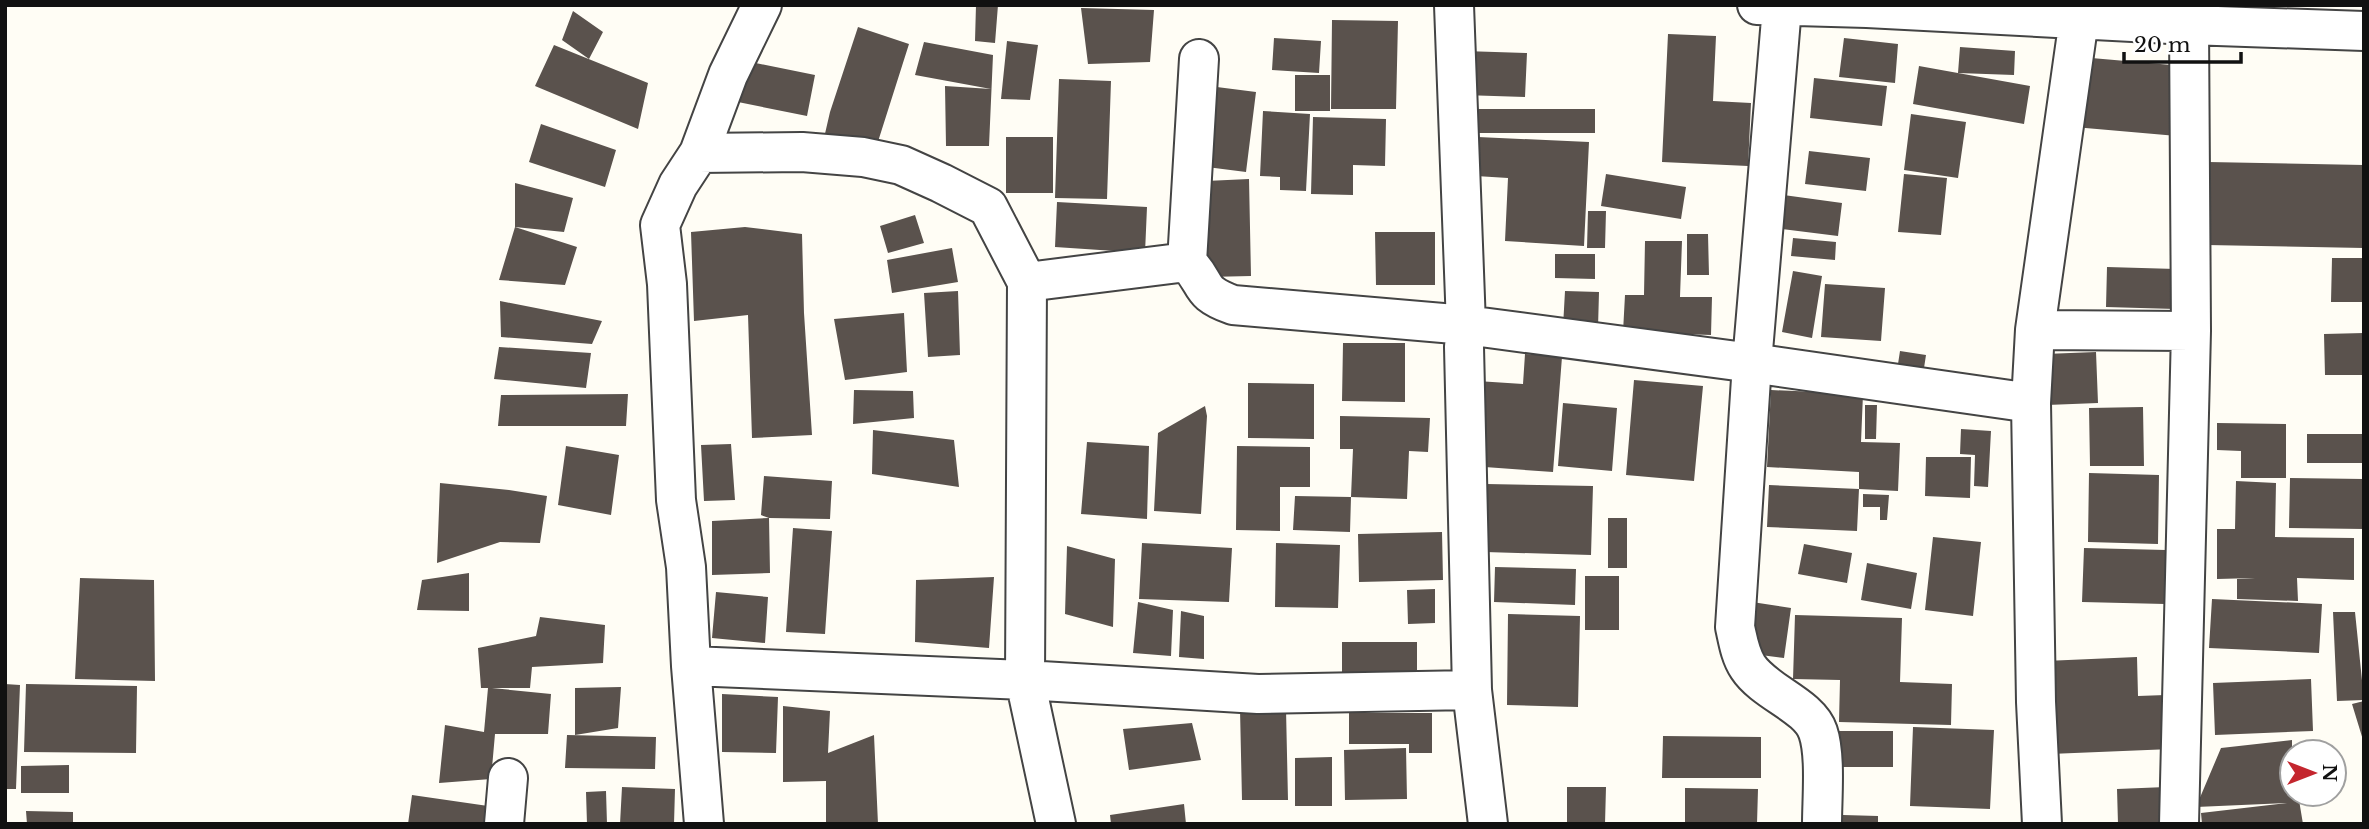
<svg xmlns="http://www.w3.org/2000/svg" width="2369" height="829" viewBox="0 0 2369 829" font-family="'Libre Baskerville',serif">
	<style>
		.building { fill: #5a524d }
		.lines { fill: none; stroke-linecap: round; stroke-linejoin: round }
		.minor-casing { stroke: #444; stroke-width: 42 }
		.minor { stroke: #fff; stroke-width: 38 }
	</style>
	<rect width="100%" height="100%" fill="#fffdf5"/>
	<path class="building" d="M 976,5 L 998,5 L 995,43 L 975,41 Z
		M 1081,8 L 1154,10 L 1150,62 L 1088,64 Z
		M 573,11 L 603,32 L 589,59 L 562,40 Z
		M 1332,20 L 1398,21 L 1396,109 L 1331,109 Z
		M 858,27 L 909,44 L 875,151 L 824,138 L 830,112 Z
		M 1668,34 L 1716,36 L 1713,101 L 1751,103 L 1748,166 L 1662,162 Z
		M 1274,38 L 1321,41 L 1319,73 L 1272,70 Z
		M 1844,38 L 1898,44 L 1895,83 L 1839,77 Z
		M 1007,41 L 1038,45 L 1030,100 L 1001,99 Z
		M 924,42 L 993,55 L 989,146 L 946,146 L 945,86 L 991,89 L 915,75 Z
		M 554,45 L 648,83 L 638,129 L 535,86 Z
		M 1960,47 L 2015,51 L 2014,75 L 1958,73 Z
		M 1464,51 L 1527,53 L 1525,97 L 1463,95 Z
		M 2080,57 L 2183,66 L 2177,136 L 2074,127 Z
		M 741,60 L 815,75 L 807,116 L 733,101 Z
		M 1919,66 L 2030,86 L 2024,124 L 1913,104 Z
		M 1295,75 L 1330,75 L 1330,111 L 1295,111 Z
		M 1814,78 L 1887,86 L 1882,126 L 1810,118 Z
		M 1059,79 L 1111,81 L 1107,199 L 1055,198 Z
		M 1209,86 L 1256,92 L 1246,172 L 1199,166 Z
		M 1468,109 L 1595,109 L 1595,133 L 1468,133 Z
		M 1263,111 L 1310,114 L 1306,191 L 1280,190 L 1280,177 L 1260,176 Z
		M 1911,114 L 1966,122 L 1958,178 L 1904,170 Z
		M 1313,117 L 1386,119 L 1385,166 L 1353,165 L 1353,195 L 1311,194 Z
		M 541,124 L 616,150 L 605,187 L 529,162 Z
		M 1006,137 L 1053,137 L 1053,193 L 1006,193 Z
		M 1478,137 L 1589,142 L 1584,246 L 1505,241 L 1508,178 L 1476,176 Z
		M 1809,151 L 1870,158 L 1866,191 L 1805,184 Z
		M 2208,162 L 2364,165 L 2364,248 L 2207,245 Z
		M 1606,174 L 1686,187 L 1681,219 L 1601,206 Z
		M 1904,174 L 1947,178 L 1941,235 L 1898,232 Z
		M 1249,179 L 1251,276 L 1208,277 L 1206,181 Z
		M 515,183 L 573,198 L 564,232 L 515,227 Z
		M 1777,194 L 1842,203 L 1838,236 L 1773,228 Z
		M 1057,202 L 1147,207 L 1145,253 L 1055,247 Z
		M 1588,211 L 1606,211 L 1605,248 L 1587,248 Z
		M 915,215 L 924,243 L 888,253 L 880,226 Z
		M 515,227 L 577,247 L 565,285 L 499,280 Z
		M 745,227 L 802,234 L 804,313 L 812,435 L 752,438 L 748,315 L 694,321 L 691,232 Z
		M 1375,232 L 1435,232 L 1435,285 L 1376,285 Z
		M 1687,234 L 1708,234 L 1709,275 L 1687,275 Z
		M 1793,238 L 1836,242 L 1835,260 L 1791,256 Z
		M 1645,241 L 1682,241 L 1680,297 L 1712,297 L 1711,335 L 1623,332 L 1625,295 L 1644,295 Z
		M 952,248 L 958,282 L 892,293 L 887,260 Z
		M 1555,254 L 1595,254 L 1595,279 L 1555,278 Z
		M 2332,258 L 2364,258 L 2364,302 L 2331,302 Z
		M 2107,267 L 2176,269 L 2175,309 L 2106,307 Z
		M 1793,271 L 1822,276 L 1812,338 L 1782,332 Z
		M 1825,284 L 1885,288 L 1881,341 L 1821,337 Z
		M 958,291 L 960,355 L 928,357 L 924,293 Z
		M 1565,291 L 1599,292 L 1598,328 L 1563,327 Z
		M 500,301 L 602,321 L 592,344 L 501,337 Z
		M 904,313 L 907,372 L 845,380 L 834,319 Z
		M 2364,333 L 2364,375 L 2325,375 L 2324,334 Z
		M 1343,343 L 1405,343 L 1405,402 L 1342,401 Z
		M 499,347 L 591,353 L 586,388 L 494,379 Z
		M 1900,351 L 1926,355 L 1922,381 L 1896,377 Z
		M 2096,352 L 2098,403 L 2047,405 L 2045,354 Z
		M 1525,354 L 1562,357 L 1553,472 L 1471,466 L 1477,381 L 1523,384 Z
		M 1634,380 L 1703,386 L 1694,481 L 1626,475 Z
		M 1248,383 L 1314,384 L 1314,439 L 1248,438 Z
		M 854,390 L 913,391 L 914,418 L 853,424 Z
		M 1771,390 L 1863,394 L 1861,442 L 1900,443 L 1898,491 L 1859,489 L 1857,531 L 1767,527 L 1769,485 L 1859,489 L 1859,472 L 1767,467 Z
		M 628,394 L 626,426 L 498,426 L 501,395 Z
		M 1563,403 L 1617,408 L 1612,471 L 1558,466 Z
		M 1865,405 L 1877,405 L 1876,439 L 1865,439 Z
		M 1205,406 L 1207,416 L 1201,514 L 1154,511 L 1158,433 Z
		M 2143,407 L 2144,466 L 2090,466 L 2089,408 Z
		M 1340,416 L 1430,418 L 1428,452 L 1409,451 L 1407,499 L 1351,497 L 1353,449 L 1340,449 Z
		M 2217,423 L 2286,424 L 2286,478 L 2241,478 L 2241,451 L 2217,450 Z
		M 1961,429 L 1991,431 L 1988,487 L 1974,486 L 1975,455 L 1960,454 Z
		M 873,430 L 954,440 L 959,487 L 872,474 Z
		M 2307,434 L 2364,434 L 2364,463 L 2307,463 Z
		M 1087,442 L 1149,446 L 1147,519 L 1081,514 Z
		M 731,444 L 735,500 L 704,501 L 701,445 Z
		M 566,446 L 619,455 L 611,515 L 558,505 Z
		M 1237,446 L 1310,447 L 1310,487 L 1280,487 L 1280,531 L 1236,530 Z
		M 1926,457 L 1971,457 L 1970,498 L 1925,496 Z
		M 2089,473 L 2159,475 L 2158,544 L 2088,542 Z
		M 764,476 L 832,481 L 830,519 L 769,518 L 761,515 Z
		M 2290,478 L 2364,479 L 2364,529 L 2289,528 Z
		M 2236,481 L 2276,483 L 2275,537 L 2354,538 L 2354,580 L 2297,578 L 2298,601 L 2237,599 L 2237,579 L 2255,578 L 2217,579 L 2217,529 L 2235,529 Z
		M 440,483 L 509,490 L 547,496 L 540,543 L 500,542 L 437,563 Z
		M 1486,484 L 1593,486 L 1591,555 L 1485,552 Z
		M 1863,494 L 1889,495 L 1887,520 L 1880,520 L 1880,507 L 1863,507 Z
		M 1295,496 L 1351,497 L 1350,532 L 1293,530 Z
		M 769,518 L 770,573 L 712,575 L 712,521 Z
		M 1608,518 L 1627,518 L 1627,568 L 1608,568 Z
		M 793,528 L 832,531 L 825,634 L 786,632 Z
		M 1442,532 L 1443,580 L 1359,582 L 1358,534 Z
		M 1933,537 L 1981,542 L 1973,616 L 1925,610 Z
		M 1142,543 L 1232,548 L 1229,602 L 1139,599 Z
		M 1276,543 L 1340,545 L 1338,608 L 1275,607 Z
		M 1804,544 L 1852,553 L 1847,583 L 1798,574 Z
		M 1067,546 L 1115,559 L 1113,627 L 1065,614 Z
		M 2084,548 L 2166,550 L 2165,604 L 2082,602 Z
		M 1867,563 L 1917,573 L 1911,609 L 1861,600 Z
		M 1495,567 L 1576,569 L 1575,605 L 1494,602 Z
		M 469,573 L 469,611 L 417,610 L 422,580 Z
		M 1585,576 L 1619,576 L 1619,630 L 1585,630 Z
		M 994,577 L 989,648 L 915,642 L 916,580 Z
		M 80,578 L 154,580 L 155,681 L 75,679 Z
		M 1435,589 L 1435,623 L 1408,624 L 1407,590 Z
		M 716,592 L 768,597 L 765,643 L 712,638 Z
		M 2212,599 L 2322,604 L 2319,653 L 2209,648 Z
		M 1138,602 L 1173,610 L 1171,656 L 1133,653 Z
		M 1752,602 L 1791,608 L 1784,658 L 1745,653 Z
		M 1181,611 L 1204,616 L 1204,659 L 1179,657 Z
		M 2333,612 L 2355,612 L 2364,700 L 2337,701 Z
		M 1508,614 L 1580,616 L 1578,707 L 1507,705 Z
		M 1795,615 L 1902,618 L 1900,682 L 1952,684 L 1951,725 L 1839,722 L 1840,680 L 1793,679 Z
		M 540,617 L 605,625 L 603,663 L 532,667 L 530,688 L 492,688 L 551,694 L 548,734 L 495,734 L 491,779 L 439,783 L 445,725 L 484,732 L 488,688 L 481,688 L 478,648 L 536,636 Z
		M 1342,642 L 1417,642 L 1417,674 L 1342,673 Z
		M 2137,657 L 2138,696 L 2193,694 L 2196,748 L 2050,754 L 2045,661 Z
		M 2311,679 L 2313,731 L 2215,735 L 2213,683 Z
		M 5,684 L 20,685 L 16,789 L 5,789 Z
		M 26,684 L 137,686 L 136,753 L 24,752 Z
		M 621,687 L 618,728 L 575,735 L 575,688 Z
		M 722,694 L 778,697 L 776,753 L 722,752 Z
		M 2364,701 L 2364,739 L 2363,740 L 2352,704 Z
		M 783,706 L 830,711 L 828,753 L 874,735 L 878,824 L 826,824 L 826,781 L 783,782 Z
		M 1240,709 L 1286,709 L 1288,800 L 1242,800 Z
		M 1349,713 L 1432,713 L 1432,753 L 1409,753 L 1409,744 L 1349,744 Z
		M 1192,723 L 1201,760 L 1129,770 L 1123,729 Z
		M 1913,727 L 1994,730 L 1990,809 L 1910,806 Z
		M 1827,731 L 1893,731 L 1893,767 L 1827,767 Z
		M 567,735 L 656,737 L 655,769 L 565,768 Z
		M 1663,736 L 1761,737 L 1761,778 L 1662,778 Z
		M 2292,740 L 2292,794 L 2298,794 L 2303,824 L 2202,824 L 2201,813 L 2287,803 L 2196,807 L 2221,748 Z
		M 1406,748 L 1407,799 L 1345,800 L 1344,750 Z
		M 1332,757 L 1332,806 L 1295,806 L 1295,758 Z
		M 69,765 L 69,793 L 21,793 L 21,766 Z
		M 622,787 L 675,789 L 674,824 L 620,824 Z
		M 1567,787 L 1606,787 L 1605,824 L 1567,824 Z
		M 2166,787 L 2167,824 L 2118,824 L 2117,789 Z
		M 1685,788 L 1758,789 L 1757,824 L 1685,824 Z
		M 606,791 L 607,824 L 587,824 L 586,792 Z
		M 412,795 L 495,807 L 493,824 L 408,824 Z
		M 1184,804 L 1186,824 L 1111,824 L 1110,815 Z
		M 26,811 L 73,812 L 73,824 L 27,824 Z
		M 1843,815 L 1878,816 L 1878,824 L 1842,824 Z"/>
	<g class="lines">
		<g class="minor-casing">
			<path id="minor" d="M 1454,5 L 1466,325 L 1464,347 L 1472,690 L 1488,824
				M 1757,5 L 1867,8 L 2189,25 L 2191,331 L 2179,824
				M 1782,7 L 1752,363 L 1735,627 C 1738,640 1740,655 1748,667 C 1765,693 1809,705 1818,732 C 1826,755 1822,799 1822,824
				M 2189,25 L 2364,31
				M 699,153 L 728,75 L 762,5
				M 1187,262 L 1199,59
				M 1027,282 L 1187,262 C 1209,285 1197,292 1233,305 L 1466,325 L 1752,363 L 2031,403
				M 2035,330 L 2191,331
				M 691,666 L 1025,680 L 1258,694 L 1472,690
				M 504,824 L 508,778
				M 704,824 L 691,666 L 686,567 L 676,500 L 667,284 L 660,225 L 678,185 L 699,153 L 802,152 L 863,157 L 901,165 L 941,183 L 988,207 L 1027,282 L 1025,680 L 1056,824
				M 2042,824 L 2036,702 L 2031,403 L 2035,330 L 2079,19"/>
		</g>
		<use href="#minor" class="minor"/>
	</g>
	<rect width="2369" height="829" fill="none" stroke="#111111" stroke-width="14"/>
	<g transform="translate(2313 773) rotate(90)"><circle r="33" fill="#ffffff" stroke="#a0a0a0" stroke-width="2"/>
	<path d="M0-5L12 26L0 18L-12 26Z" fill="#c4262e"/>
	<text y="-10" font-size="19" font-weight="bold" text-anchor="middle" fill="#111111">N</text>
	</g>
	<path d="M2124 52v10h117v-10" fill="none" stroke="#111111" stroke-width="3.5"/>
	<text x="2134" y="52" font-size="21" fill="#111111" stroke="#ffffff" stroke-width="5" paint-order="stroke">20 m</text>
</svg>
